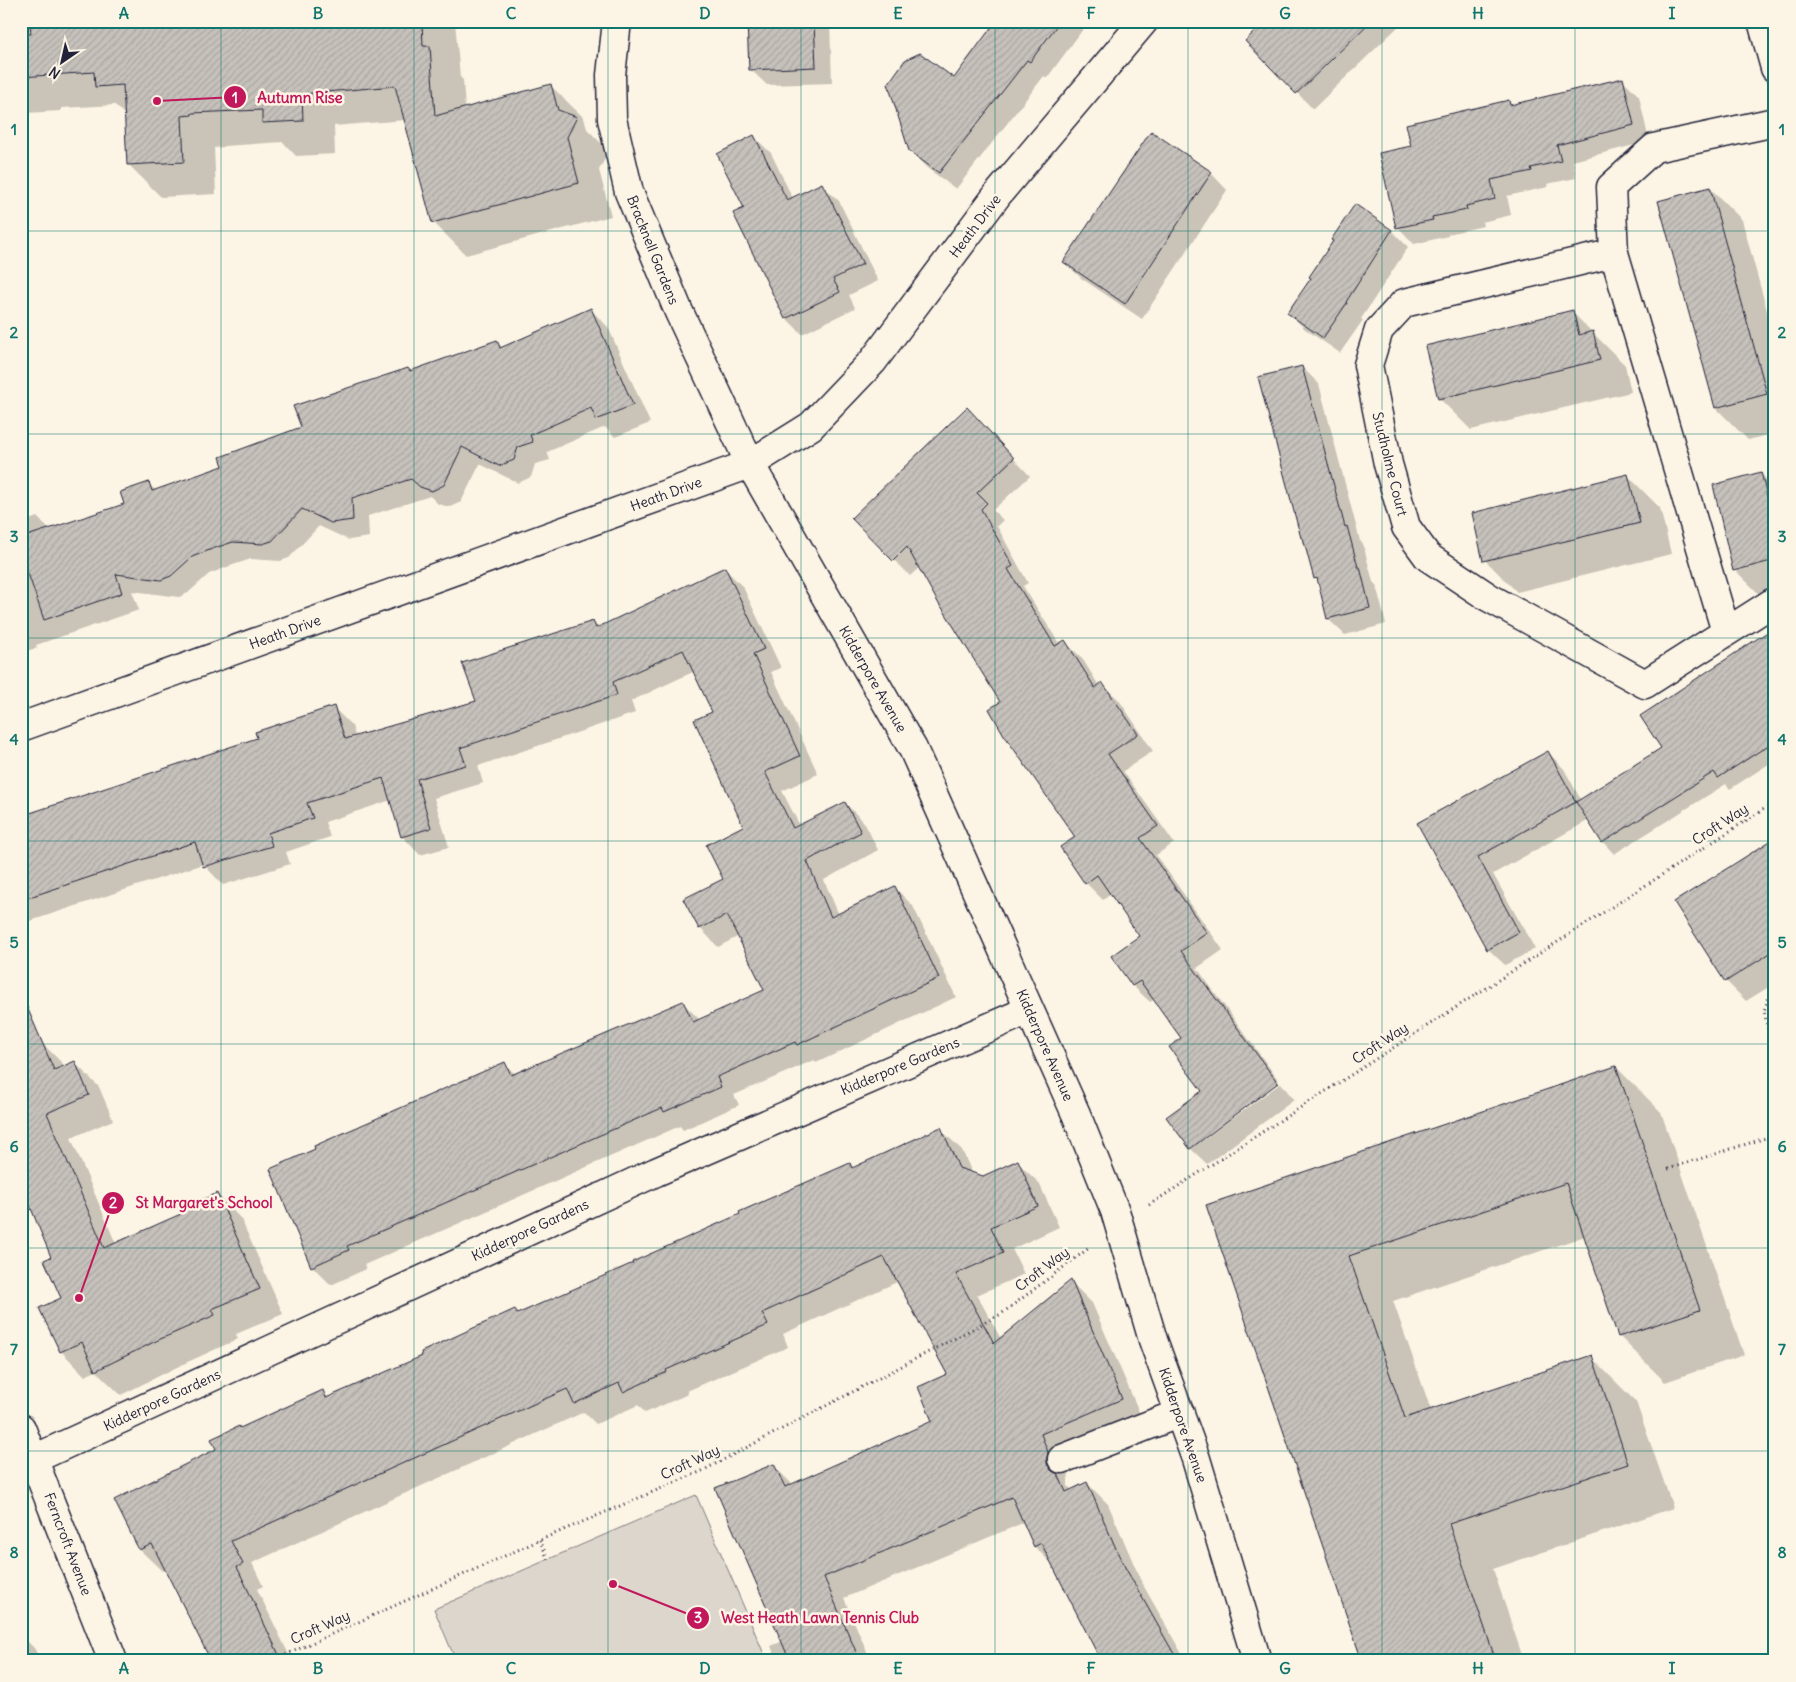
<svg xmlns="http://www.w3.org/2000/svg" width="1796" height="1682" viewBox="0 0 1796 1682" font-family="Delius,sans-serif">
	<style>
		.park { fill: #dcd6cc; stroke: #7f7c84 }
		.shadow { fill: #0003 }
		.building { fill: url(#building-hatch); stroke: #22223b }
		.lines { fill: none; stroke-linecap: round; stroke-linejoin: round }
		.minor-casing { stroke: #22223b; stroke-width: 31 }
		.highway-casing { stroke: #22223b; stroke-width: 31 }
		.path { stroke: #22223b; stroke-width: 3; stroke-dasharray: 1 4; stroke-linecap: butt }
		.minor { stroke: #fcf5e5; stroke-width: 28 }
		.highway { stroke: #fcf5e5; stroke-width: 28 }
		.grid { fill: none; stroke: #0f766e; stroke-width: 1; stroke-opacity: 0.55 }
		.labels { text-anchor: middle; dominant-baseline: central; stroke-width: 5; stroke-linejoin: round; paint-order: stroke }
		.street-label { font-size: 14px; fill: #22223b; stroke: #fcf5e5 }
		.leader { fill: none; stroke: #c2185b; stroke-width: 2 }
		.callout-dot { fill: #c2185b; stroke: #fcf5e5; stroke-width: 2 }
		.mark-label { font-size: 15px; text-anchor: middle; font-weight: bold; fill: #fff }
		.callout-label { font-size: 15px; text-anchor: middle; font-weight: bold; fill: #c2185b; stroke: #fcf5e5; stroke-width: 5; stroke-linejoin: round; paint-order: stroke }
		.neatline { fill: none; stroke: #0f766e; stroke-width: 2 }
		.grid-label { font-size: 16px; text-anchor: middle; font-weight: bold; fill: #0f766e }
	</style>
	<defs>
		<pattern id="building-hatch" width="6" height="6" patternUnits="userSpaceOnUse" patternTransform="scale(1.25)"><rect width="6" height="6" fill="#c6c1bb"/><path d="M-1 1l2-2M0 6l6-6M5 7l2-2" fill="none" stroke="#aaa6a2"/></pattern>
	</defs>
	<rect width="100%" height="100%" fill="#fcf5e5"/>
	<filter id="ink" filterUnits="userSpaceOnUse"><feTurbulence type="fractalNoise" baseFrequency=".02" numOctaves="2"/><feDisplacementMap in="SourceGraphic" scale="10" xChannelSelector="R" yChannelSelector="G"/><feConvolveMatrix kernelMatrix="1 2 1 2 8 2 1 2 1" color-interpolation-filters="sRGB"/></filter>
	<g filter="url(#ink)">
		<path class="park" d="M 696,1495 L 767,1661 L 456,1661 L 434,1609 Z"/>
		<path class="shadow" d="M 21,21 L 63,21 L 69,27 L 164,21 L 455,21 L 460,77 L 463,80 L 465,109 L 551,86 L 584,118 L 587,129 L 609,151 L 599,170 L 611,216 L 466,255 L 433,222 L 405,120 L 334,126 L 335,154 L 296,156 L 283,142 L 224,146 L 224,147 L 214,148 L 216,194 L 161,197 L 129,165 L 126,116 L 115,105 L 61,108 L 61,111 L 25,113 L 26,145 L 21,145 Z
			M 748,21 L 830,21 L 832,83 L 767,85 L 750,69 Z
			M 997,21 L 1089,21 L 1047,78 L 1044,76 L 956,189 L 927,168 L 910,151 L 954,79 Z
			M 1267,21 L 1404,21 L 1313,109 L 1246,41 Z
			M 1622,79 L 1639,96 L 1649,141 L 1573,161 L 1576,178 L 1547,184 L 1548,187 L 1507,196 L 1511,215 L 1482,222 L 1483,226 L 1448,234 L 1448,236 L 1414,244 L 1398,227 L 1413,147 L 1508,102 L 1512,106 Z
			M 754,137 L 771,153 L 793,199 L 822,185 L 839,201 L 878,281 L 849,295 L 855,308 L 802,334 L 786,318 L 746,208 Z
			M 1211,173 L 1227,190 L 1142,319 L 1081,278 L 1064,262 Z
			M 1710,188 L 1742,220 L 1775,340 L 1775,433 L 1748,440 L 1716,408 L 1659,202 Z
			M 1355,206 L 1392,231 L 1408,247 L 1361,319 L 1363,320 L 1340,353 L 1305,329 L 1289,313 L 1312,279 Z
			M 591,310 L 608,327 L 650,423 L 615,437 L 605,427 L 547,452 L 550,460 L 535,464 L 531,477 L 518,483 L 480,464 L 461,502 L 450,507 L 438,504 L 430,496 L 368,516 L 369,537 L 349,540 L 319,526 L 289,558 L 280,561 L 251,559 L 230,566 L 209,574 L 188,593 L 179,597 L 132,591 L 139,610 L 36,645 L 37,648 L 22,652 L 21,654 L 21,523 L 37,517 L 50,530 L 126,505 L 148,483 L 156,491 L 225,467 L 302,428 L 408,369 L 411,372 L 497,342 L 503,348 Z
			M 1572,312 L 1625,365 L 1631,392 L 1471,430 L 1439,398 Z
			M 1302,367 L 1319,384 L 1360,541 L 1363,544 L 1373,582 L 1376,585 L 1386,624 L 1345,635 L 1328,619 L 1319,582 L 1315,578 L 1306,541 L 1302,538 Z
			M 983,426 L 1030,476 L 993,510 L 1003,520 L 997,526 L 1028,583 L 1023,586 L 1060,645 L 1065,642 L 1082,658 L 1099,686 L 1102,684 L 1119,700 L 1153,751 L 1123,771 L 1174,843 L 1156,855 L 1223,950 L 1197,968 L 1279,1081 L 1191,1146 L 1191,1148 L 1168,1117 L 1204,1091 L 1183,1038 L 1155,999 L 1150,1002 L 1133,986 L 1113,957 L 1140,937 L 1111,894 L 1103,900 L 1086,883 L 1076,837 L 1001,703 L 920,567 L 910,576 L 894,560 Z
			M 1760,473 L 1775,488 L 1775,610 L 1735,570 Z
			M 1628,476 L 1660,508 L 1671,554 L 1517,592 L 1485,560 Z
			M 724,568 L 743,587 L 781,668 L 771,672 L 818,774 L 782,791 L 800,826 L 845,803 L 864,822 L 878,850 L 824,880 L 839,915 L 895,888 L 913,906 L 956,997 L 816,1063 L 814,1060 L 734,1095 L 739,1105 L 683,1130 L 680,1126 L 364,1265 L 366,1269 L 331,1285 L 312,1266 L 504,1063 L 516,1075 L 683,1003 L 700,1020 L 765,991 L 739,936 L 718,947 L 700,928 L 725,880 L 745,827 L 714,713 L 695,671 L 631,701 L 635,713 L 478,766 L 483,783 L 434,798 L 449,847 L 420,855 L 402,836 L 391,800 L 325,822 L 330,837 L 286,852 L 290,864 L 223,885 L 203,864 L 21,924 L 21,817 L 259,738 L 333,707 L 352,726 L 356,738 L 478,702 L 593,622 L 599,628 Z
			M 1775,628 L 1775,760 L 1730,789 L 1726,784 L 1614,854 L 1603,842 L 1589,820 L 1493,874 L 1535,949 L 1505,965 L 1488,949 L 1419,824 L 1548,752 L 1564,769 L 1581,800 L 1663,749 Z
			M 1775,839 L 1775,983 L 1746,1001 L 1726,981 Z
			M 41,1042 L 65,1066 L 74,1062 L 99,1087 L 113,1120 L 71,1138 L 116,1244 L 185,1214 L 217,1194 L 241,1219 L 283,1314 L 236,1334 L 238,1339 L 181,1365 L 121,1395 L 96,1371 L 85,1376 L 61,1351 L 63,1299 L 53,1257 Z
			M 1616,1067 L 1661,1112 L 1744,1355 L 1665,1382 L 1620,1337 L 1585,1236 L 1393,1301 L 1431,1410 L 1591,1357 L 1636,1402 L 1673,1508 L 1493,1569 L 1524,1661 L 1363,1661 L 1208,1205 Z
			M 1281,1083 L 1294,1100 L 1207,1164 L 1191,1149 Z
			M 940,1129 L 962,1150 L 972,1173 L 984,1177 L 1017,1162 L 1039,1183 L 1059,1227 L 1012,1249 L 1024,1274 L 977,1295 L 1001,1339 L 1071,1282 L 1092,1303 L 1143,1421 L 1061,1456 L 1069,1474 L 1068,1479 L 1068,1486 L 1072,1490 L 1087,1483 L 1108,1504 L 1142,1583 L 1186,1661 L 1103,1661 L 1054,1566 L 1035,1547 L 1025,1522 L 844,1598 L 871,1661 L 777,1661 L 771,1646 L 783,1641 L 773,1465 L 793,1485 L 934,1422 L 949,1375 L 897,1282 L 783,1334 L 788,1347 L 687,1391 L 688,1394 L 645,1413 L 638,1405 L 596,1424 L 584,1412 L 252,1563 L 263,1586 L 257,1589 L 292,1661 L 213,1661 L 166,1569 L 162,1571 L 140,1550 L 116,1501 L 217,1450 L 240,1429 L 323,1392 L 329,1398 L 424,1356 L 514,1311 L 518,1315 L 634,1264 L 850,1164 L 854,1168 Z
			M 21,1635 L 34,1648 L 41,1661 L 21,1661 Z"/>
		<path class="building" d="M 143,21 L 422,21 L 423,46 L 430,46 L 435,116 L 551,84 L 558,110 L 577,117 L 567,137 L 579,183 L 432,223 L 395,86 L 302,94 L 303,121 L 262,123 L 262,110 L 192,113 L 192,115 L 182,116 L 184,162 L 127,165 L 123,85 L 95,87 L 94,72 L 21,77 L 21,34 L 31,34 L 30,25 L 63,23 L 63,26 Z
			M 747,21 L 814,21 L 816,67 L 749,70 Z
			M 996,21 L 1060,21 L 1030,62 L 1027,60 L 939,173 L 909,151 L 888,84 L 905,60 L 920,53 L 954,78 Z
			M 1265,21 L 1371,21 L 1296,94 L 1245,41 Z
			M 1623,78 L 1634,125 L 1557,145 L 1561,161 L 1531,168 L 1532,171 L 1491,180 L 1495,199 L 1466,206 L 1467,210 L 1432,217 L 1433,220 L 1396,228 L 1379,153 L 1411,146 L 1406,124 L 1509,100 L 1510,105 Z
			M 1151,131 L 1212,172 L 1125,304 L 1063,262 Z
			M 754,135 L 787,200 L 822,183 L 863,264 L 833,279 L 840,292 L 785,319 L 733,213 L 744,208 L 717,154 Z
			M 1710,187 L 1767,394 L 1715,408 L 1658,201 Z
			M 1355,204 L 1392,230 L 1346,302 L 1347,303 L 1323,338 L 1287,313 L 1311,278 L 1309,277 L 1333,241 L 1331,240 Z
			M 591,308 L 633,405 L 596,420 L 591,408 L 530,435 L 533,442 L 518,447 L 514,460 L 499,466 L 462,447 L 444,485 L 432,491 L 420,487 L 411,479 L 352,498 L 353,520 L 331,523 L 302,509 L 272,541 L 262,544 L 233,542 L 212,549 L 192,557 L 171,576 L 161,580 L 116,574 L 122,593 L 44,620 L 21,553 L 21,538 L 124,504 L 120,492 L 149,482 L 152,491 L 223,466 L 220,457 L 301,427 L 293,406 L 408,368 L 410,371 L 497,340 L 500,348 Z
			M 1573,310 L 1579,335 L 1593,331 L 1600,360 L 1438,399 L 1425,346 Z
			M 1302,366 L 1345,527 L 1347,526 L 1358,567 L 1360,567 L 1370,608 L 1327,619 L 1317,578 L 1314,579 L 1303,538 L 1301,538 L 1258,377 Z
			M 967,407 L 1014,458 L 977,493 L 987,503 L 981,509 L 1013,566 L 1008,569 L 1055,646 L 1065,640 L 1095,688 L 1102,682 L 1138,734 L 1108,754 L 1158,826 L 1140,838 L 1207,933 L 1181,951 L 1278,1083 L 1190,1149 L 1166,1117 L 1202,1091 L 1169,1047 L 1181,1038 L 1140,981 L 1132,986 L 1111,956 L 1139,936 L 1097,875 L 1085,884 L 1060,847 L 1075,837 L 1004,735 L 989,709 L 1000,702 L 941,606 L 940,606 L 907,547 L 893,561 L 851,518 Z
			M 1761,472 L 1775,528 L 1775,560 L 1733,571 L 1713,485 Z
			M 1628,474 L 1640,523 L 1483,561 L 1472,513 Z
			M 725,567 L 764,649 L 753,654 L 800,756 L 765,772 L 793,828 L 845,802 L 861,832 L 807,861 L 831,917 L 895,886 L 939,978 L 797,1045 L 795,1042 L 717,1077 L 721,1087 L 664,1112 L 662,1108 L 347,1246 L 349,1250 L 311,1267 L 270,1169 L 315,1149 L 314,1146 L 505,1062 L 511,1075 L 683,1001 L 693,1022 L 764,990 L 727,915 L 699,929 L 683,899 L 723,879 L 706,845 L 743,826 L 694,720 L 712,712 L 683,650 L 613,682 L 617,695 L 460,748 L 466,765 L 417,779 L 431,828 L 401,837 L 383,778 L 307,803 L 313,818 L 268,833 L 272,846 L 203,867 L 195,842 L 21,900 L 21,816 L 257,738 L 255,732 L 334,706 L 345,739 L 476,701 L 462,663 L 593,621 L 596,628 Z
			M 1775,627 L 1775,741 L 1718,778 L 1714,772 L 1602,843 L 1576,802 L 1661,748 L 1640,716 Z
			M 1548,751 L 1576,802 L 1478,857 L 1519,932 L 1487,950 L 1417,823 Z
			M 1775,838 L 1775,950 L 1725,982 L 1674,902 Z
			M 21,993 L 54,1070 L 75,1061 L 89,1095 L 47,1113 L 104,1248 L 183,1213 L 182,1209 L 217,1193 L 260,1289 L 212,1309 L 215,1315 L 156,1341 L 95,1371 L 82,1342 L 60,1352 L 39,1308 L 61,1298 L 44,1260 L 51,1257 L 21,1184 Z
			M 1616,1066 L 1700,1310 L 1618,1337 L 1566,1183 L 1349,1256 L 1405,1418 L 1592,1355 L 1628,1464 L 1449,1524 L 1496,1661 L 1362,1661 L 1206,1205 Z
			M 941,1127 L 959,1168 L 983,1176 L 1018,1160 L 1038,1206 L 991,1227 L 1003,1253 L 956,1274 L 994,1343 L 1071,1280 L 1122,1399 L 1041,1434 L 1048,1452 L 1047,1457 L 1047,1464 L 1052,1471 L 1058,1474 L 1066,1492 L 1087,1482 L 1121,1560 L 1178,1661 L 1101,1661 L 1041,1543 L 1034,1547 L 1012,1497 L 824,1577 L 860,1661 L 790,1661 L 715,1488 L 774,1464 L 785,1487 L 932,1421 L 918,1387 L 947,1374 L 884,1257 L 762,1313 L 768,1325 L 666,1370 L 667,1372 L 623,1392 L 619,1383 L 574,1404 L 567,1389 L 231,1541 L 243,1564 L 237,1567 L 282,1661 L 211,1661 L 152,1544 L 139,1550 L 114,1500 L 216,1449 L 211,1439 L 239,1426 L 240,1428 L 323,1390 L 326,1398 L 422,1356 L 421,1352 L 515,1309 L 517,1314 L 633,1263 L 632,1262 L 740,1214 L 739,1212 L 850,1163 L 852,1168 Z"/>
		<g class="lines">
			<g class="minor-casing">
				<path id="minor" d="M 617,21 L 611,75 L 612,119 L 629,192 L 679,312 L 750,464 L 913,749 L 1076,1114 L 1115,1211 L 1153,1340 L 1196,1459 L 1257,1661
					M 1614,253 L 1404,303 L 1379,330 L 1368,365 L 1388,464 L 1406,527 L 1428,557 L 1488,597 L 1645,684 L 1775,601
					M 1726,632 L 1614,253 L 1611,187 L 1654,148 L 1775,122
					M 21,727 L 750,464 L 811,426 L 873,361 L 998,194 L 1144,21
					M 21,1428 L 113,1661
					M 34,1459 L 656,1172 L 1029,1010
					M 1062,1459 L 1180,1413"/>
			</g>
			<g class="highway-casing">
				<path id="highway" d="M 1762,21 L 1775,68"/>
			</g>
			<path class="path" d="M 1775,980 L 1764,1011 L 1775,1062
				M 1668,1169 L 1775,1135
				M 1149,1205 L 1775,802
				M 540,1540 L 548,1560
				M 272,1661 L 540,1540 L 702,1471 L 1001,1314 L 1089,1248"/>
			<use href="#minor" class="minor"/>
			<use href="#highway" class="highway"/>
		</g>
	</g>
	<path class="grid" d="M 221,21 L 221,1661M 414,21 L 414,1661M 608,21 L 608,1661M 801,21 L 801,1661M 995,21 L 995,1661M 1188,21 L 1188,1661M 1382,21 L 1382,1661M 1575,21 L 1575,1661M 21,231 L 1775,231M 21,434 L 1775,434M 21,638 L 1775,638M 21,841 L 1775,841M 21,1044 L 1775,1044M 21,1248 L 1775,1248M 21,1451 L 1775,1451"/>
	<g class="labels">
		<g class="street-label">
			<text transform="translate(975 226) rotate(-53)">Heath Drive</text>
			<text transform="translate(653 250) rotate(68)">Bracknell Gardens</text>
			<text transform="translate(1390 464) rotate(76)">Studholme Court</text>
			<text transform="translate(666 494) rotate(-20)">Heath Drive</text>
			<text transform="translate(285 632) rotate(-20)">Heath Drive</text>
			<text transform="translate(873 679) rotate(60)">Kidderpore Avenue</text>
			<text transform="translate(1720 824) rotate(-33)">Croft Way</text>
			<text transform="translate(1380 1043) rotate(-33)">Croft Way</text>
			<text transform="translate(1045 1045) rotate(66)">Kidderpore Avenue</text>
			<text transform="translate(900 1066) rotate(-23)">Kidderpore Gardens</text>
			<text transform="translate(530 1230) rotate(-25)">Kidderpore Gardens</text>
			<text transform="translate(1042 1269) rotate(-37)">Croft Way</text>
			<text transform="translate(162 1400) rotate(-25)">Kidderpore Gardens</text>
			<text transform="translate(1183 1425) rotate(71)">Kidderpore Avenue</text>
			<text transform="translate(690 1462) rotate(-25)">Croft Way</text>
			<text transform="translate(68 1544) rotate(69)">Ferncroft Avenue</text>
			<text transform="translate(320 1627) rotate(-24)">Croft Way</text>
		</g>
	</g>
	<path class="leader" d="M157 101L235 97M79 1298L113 1203M613 1584L698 1618"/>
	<g class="callout-dot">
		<circle cx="157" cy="101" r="5"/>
		<circle cx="79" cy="1298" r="5"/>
		<circle cx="613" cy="1584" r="5"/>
		<circle cx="235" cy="97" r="12"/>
		<circle cx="113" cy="1203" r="12"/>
		<circle cx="698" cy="1618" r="12"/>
	</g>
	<g class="mark-label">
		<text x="235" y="103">1</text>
		<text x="113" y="1208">2</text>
		<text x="698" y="1623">3</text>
	</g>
	<g class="callout-label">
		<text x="300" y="103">Autumn Rise</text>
		<text x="204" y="1208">St Margaret's School</text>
		<text x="820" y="1623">West Heath Lawn Tennis Club</text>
	</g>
	<rect width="1796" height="1682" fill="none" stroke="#fcf5e5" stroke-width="55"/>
	<g transform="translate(62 62) rotate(214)" stroke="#fcf5e5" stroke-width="4" paint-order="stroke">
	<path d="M0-4L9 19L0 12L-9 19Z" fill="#22223b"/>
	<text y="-8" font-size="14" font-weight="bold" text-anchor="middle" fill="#22223b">N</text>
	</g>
	<rect x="28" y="28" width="1740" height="1626" class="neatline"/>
	<g class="grid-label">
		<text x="124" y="19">A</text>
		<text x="318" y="19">B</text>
		<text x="511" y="19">C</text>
		<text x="705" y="19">D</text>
		<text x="898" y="19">E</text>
		<text x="1091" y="19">F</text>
		<text x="1285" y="19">G</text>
		<text x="1478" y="19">H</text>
		<text x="1672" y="19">I</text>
		<text x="14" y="135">1</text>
		<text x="1782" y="135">1</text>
		<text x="14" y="338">2</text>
		<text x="1782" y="338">2</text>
		<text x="14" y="542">3</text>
		<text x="1782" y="542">3</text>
		<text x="14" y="745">4</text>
		<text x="1782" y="745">4</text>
		<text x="14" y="948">5</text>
		<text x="1782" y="948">5</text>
		<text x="14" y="1152">6</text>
		<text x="1782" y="1152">6</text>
		<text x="14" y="1355">7</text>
		<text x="1782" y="1355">7</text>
		<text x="14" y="1558">8</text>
		<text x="1782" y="1558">8</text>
		<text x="124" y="1674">A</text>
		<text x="318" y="1674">B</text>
		<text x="511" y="1674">C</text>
		<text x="705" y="1674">D</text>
		<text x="898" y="1674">E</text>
		<text x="1091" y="1674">F</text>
		<text x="1285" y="1674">G</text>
		<text x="1478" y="1674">H</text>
		<text x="1672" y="1674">I</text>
	</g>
</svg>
